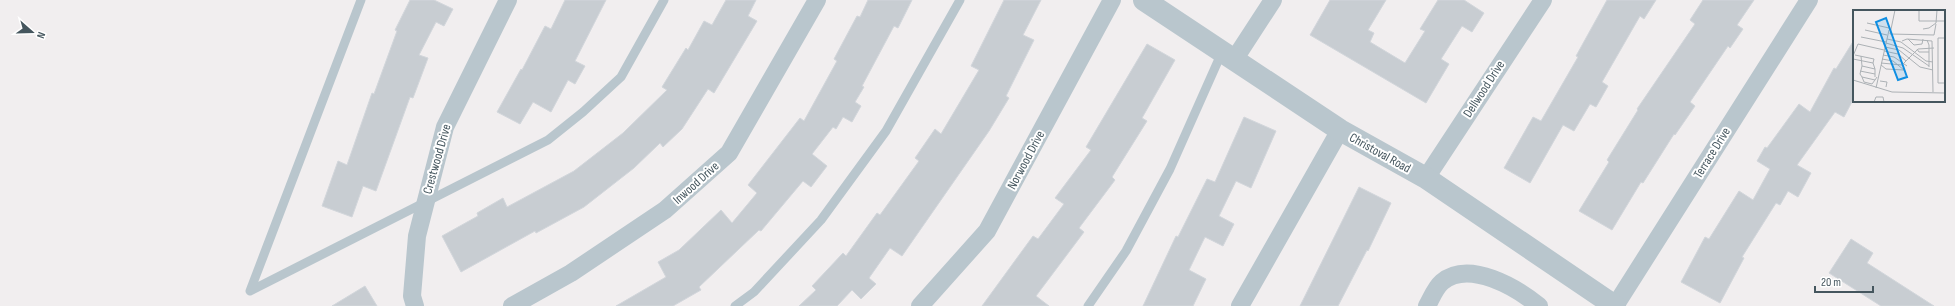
<svg xmlns="http://www.w3.org/2000/svg" width="1955" height="306" viewBox="0 0 1955 306" font-family="'Sofia Sans Condensed',sans-serif">
	<style>
		.building { fill: #c8cdd2; stroke: #d2d6db }
		.lines { fill: none; stroke-linecap: round; stroke-linejoin: round }
		.service { stroke: #b9c6cd; stroke-width: 9 }
		.minor { stroke: #b9c6cd; stroke-width: 18 }
		.tertiary { stroke: #b9c6cd; stroke-width: 22 }
		.labels { text-anchor: middle; dominant-baseline: central; stroke-width: 4; stroke-linejoin: round; paint-order: stroke }
		.street-label { font-size: 13px; fill: #45565e; stroke: #fff }
		.inset-road { fill: none; stroke: #acb1b5; stroke-width: 1 }
		.view { fill: #0f8ee2; fill-opacity: 0.15; stroke: #0f8ee2; stroke-width: 2 }
		.inset-edge { fill: none; stroke: #45565e; stroke-width: 2 }
	</style>
	<rect width="100%" height="100%" fill="#f1eeef"/>
	<path class="building" d="M 410,0 L 434,0 L 453,9 L 444,26 L 436,22 L 419,55 L 428,58 L 413,98 L 410,97 L 376,191 L 363,186 L 352,217 L 322,206 L 338,161 L 347,165 L 372,93 L 374,94 L 397,31 L 395,30 Z
		M 565,0 L 606,0 L 575,61 L 585,66 L 575,84 L 568,80 L 551,112 L 533,102 L 520,124 L 497,112 L 521,69 L 522,70 L 545,26 L 551,29 Z
		M 726,0 L 756,0 L 748,16 L 757,21 L 714,93 L 708,89 L 682,129 L 663,147 L 660,143 L 634,168 L 584,207 L 536,233 L 535,231 L 461,272 L 442,236 L 478,216 L 477,213 L 503,198 L 507,207 L 574,171 L 623,133 L 667,90 L 662,87 L 686,48 L 688,50 L 704,21 L 712,25 Z
		M 868,0 L 912,0 L 898,28 L 894,26 L 862,86 L 864,87 L 855,102 L 861,106 L 852,122 L 843,117 L 836,129 L 833,127 L 812,154 L 827,166 L 811,187 L 803,181 L 761,231 L 759,230 L 699,287 L 701,290 L 673,306 L 616,306 L 666,277 L 658,262 L 679,250 L 721,210 L 732,223 L 757,193 L 748,185 L 800,118 L 804,121 L 837,61 L 834,59 L 857,16 L 860,17 Z
		M 1004,0 L 1041,0 L 1023,35 L 1034,40 L 1006,96 L 1009,98 L 989,131 L 902,256 L 890,248 L 869,278 L 876,284 L 861,299 L 852,290 L 837,306 L 799,306 L 816,290 L 812,286 L 843,253 L 846,256 L 877,213 L 880,215 L 919,161 L 915,158 L 935,129 L 941,134 L 979,70 L 971,66 Z
		M 1330,0 L 1386,0 L 1368,30 L 1374,33 L 1370,42 L 1405,63 L 1425,31 L 1420,29 L 1438,0 L 1464,0 L 1484,13 L 1472,32 L 1462,26 L 1441,59 L 1449,64 L 1426,103 L 1310,35 Z
		M 1607,0 L 1656,0 L 1644,19 L 1640,16 L 1602,82 L 1608,86 L 1596,107 L 1590,104 L 1574,131 L 1563,125 L 1530,183 L 1504,168 L 1533,117 L 1541,121 L 1578,57 L 1576,56 Z
		M 1703,0 L 1754,0 L 1737,25 L 1743,29 L 1730,48 L 1728,46 L 1690,102 L 1695,106 L 1675,135 L 1674,134 L 1643,183 L 1641,182 L 1612,230 L 1579,211 L 1609,162 L 1607,160 L 1638,110 L 1637,109 L 1695,24 L 1690,20 Z
		M 1854,40 L 1854,98 L 1844,117 L 1835,112 L 1797,165 L 1811,173 L 1798,197 L 1788,191 L 1780,205 L 1776,203 L 1742,257 L 1744,258 L 1720,303 L 1681,282 L 1705,237 L 1709,239 L 1739,191 L 1753,200 L 1770,169 L 1757,161 L 1765,147 L 1767,148 L 1799,104 L 1810,112 L 1834,68 L 1836,69 Z
		M 1147,44 L 1175,60 L 1142,118 L 1147,121 L 1112,177 L 1115,180 L 1079,228 L 1084,232 L 1036,296 L 1049,306 L 982,306 L 1033,236 L 1038,239 L 1064,204 L 1055,198 L 1091,150 L 1086,147 Z
		M 1244,117 L 1276,131 L 1251,188 L 1236,181 L 1219,216 L 1234,224 L 1223,246 L 1205,237 L 1189,270 L 1206,279 L 1193,306 L 1143,306 L 1176,236 L 1178,237 L 1207,179 L 1215,182 Z
		M 1359,187 L 1391,203 L 1368,251 L 1367,250 L 1338,306 L 1300,306 Z
		M 1851,239 L 1873,253 L 1867,263 L 1934,306 L 1881,306 L 1829,273 Z
		M 365,286 L 377,306 L 332,306 Z"/>
	<g class="lines">
		<path class="service" d="M 361,0 L 250,291 L 548,140 L 583,112 L 621,77 L 664,0
			M 735,306 L 754,292 L 821,220 L 886,131 L 960,0
			M 1088,306 L 1126,251 L 1170,169 L 1222,52"/>
		<path class="minor" d="M 1234,60 L 1273,0
			M 1426,178 L 1543,0
			M 415,306 L 412,296 L 417,236 L 445,127 L 508,0
			M 512,306 L 571,273 L 665,210 L 729,153 L 817,0
			M 920,306 L 987,231 L 1112,0
			M 1240,306 L 1340,130
			M 1427,306 C 1431,299 1435,288 1442,282 C 1469,259 1517,288 1539,306
			M 1615,306 L 1809,0"/>
		<path class="tertiary" d="M 1144,0 L 1340,130 L 1426,178 L 1615,306"/>
	</g>
	<g class="labels">
		<g class="street-label">
			<text transform="translate(1484 89) rotate(-57)">Dellwood Drive</text>
			<text transform="translate(1380 153) rotate(29)">Christoval Road</text>
			<text transform="translate(1712 153) rotate(-58)">Terrace Drive</text>
			<text transform="translate(437 159) rotate(-74)">Crestwood Drive</text>
			<text transform="translate(1026 160) rotate(-62)">Norwood Drive</text>
			<text transform="translate(696 183) rotate(-42)">Inwood Drive</text>
		</g>
	</g>
	<g transform="translate(1853 10)">
		<rect width="92" height="92" fill="#f1eeef"/>
		<path class="inset-road" d="M 42,0 L 37,24 L 81,25 L 83,14M 66,0 L 66,11 L 92,11M 14,13 L 36,18M 70,19 L 76,18 L 83,13 L 84,0M 12,20 L 34,25M 8,27 L 33,32M 92,28 L 85,28 L 85,73 L 92,73M 34,29 L 48,32 L 73,51 L 80,52M 55,29 L 61,35 L 69,34 L 70,29M 74,30 L 76,35 L 76,57M 49,31 L 54,29 L 79,31M 79,31 L 80,82M 33,33 L 50,38 L 76,56M 32,37 L 46,40 L 67,57 L 80,60M 64,39 L 66,42 L 76,42M 31,41 L 45,44 L 53,51M 2,45 L 21,49 L 20,53M 30,45 L 41,47 L 54,56M 0,46 L 5,34 L 31,40M 8,46 L 9,56 L 22,59 L 22,67M 0,49 L 20,53 L 22,59M 28,53 L 49,55 L 65,39 L 81,38M 28,55 L 33,59 L 51,60 L 40,51 L 29,49M 9,56 L 7,64 L 9,67 L 22,70 L 24,67M 7,61 L 22,64M 9,67 L 11,72 L 19,74 L 22,70M 0,70 L 39,82 L 92,83M 27,71 L 34,72 L 33,77M 23,78 L 36,20M 21,92 L 23,87 L 30,87 L 31,92"/>
		<path class="view" d="M 33,8 L 54,67 L 45,70 L 23,12 Z"/>
		<rect width="92" height="92" class="inset-edge"/>
	</g>
	<g transform="translate(32 32) rotate(110)" stroke="#ffffff" stroke-width="3" paint-order="stroke">
	<path d="M0-3L7 15L0 10L-7 15Z" fill="#45565e"/>
	<text y="-6" font-size="11" font-weight="bold" text-anchor="middle" fill="#45565e">N</text>
	</g>
	<path d="M1815 286v6h58v-6" fill="none" stroke="#45565e" stroke-width="2"/>
	<text x="1821" y="286" font-size="12" fill="#45565e" stroke="#ffffff" stroke-width="3" paint-order="stroke">20 m</text>
</svg>
